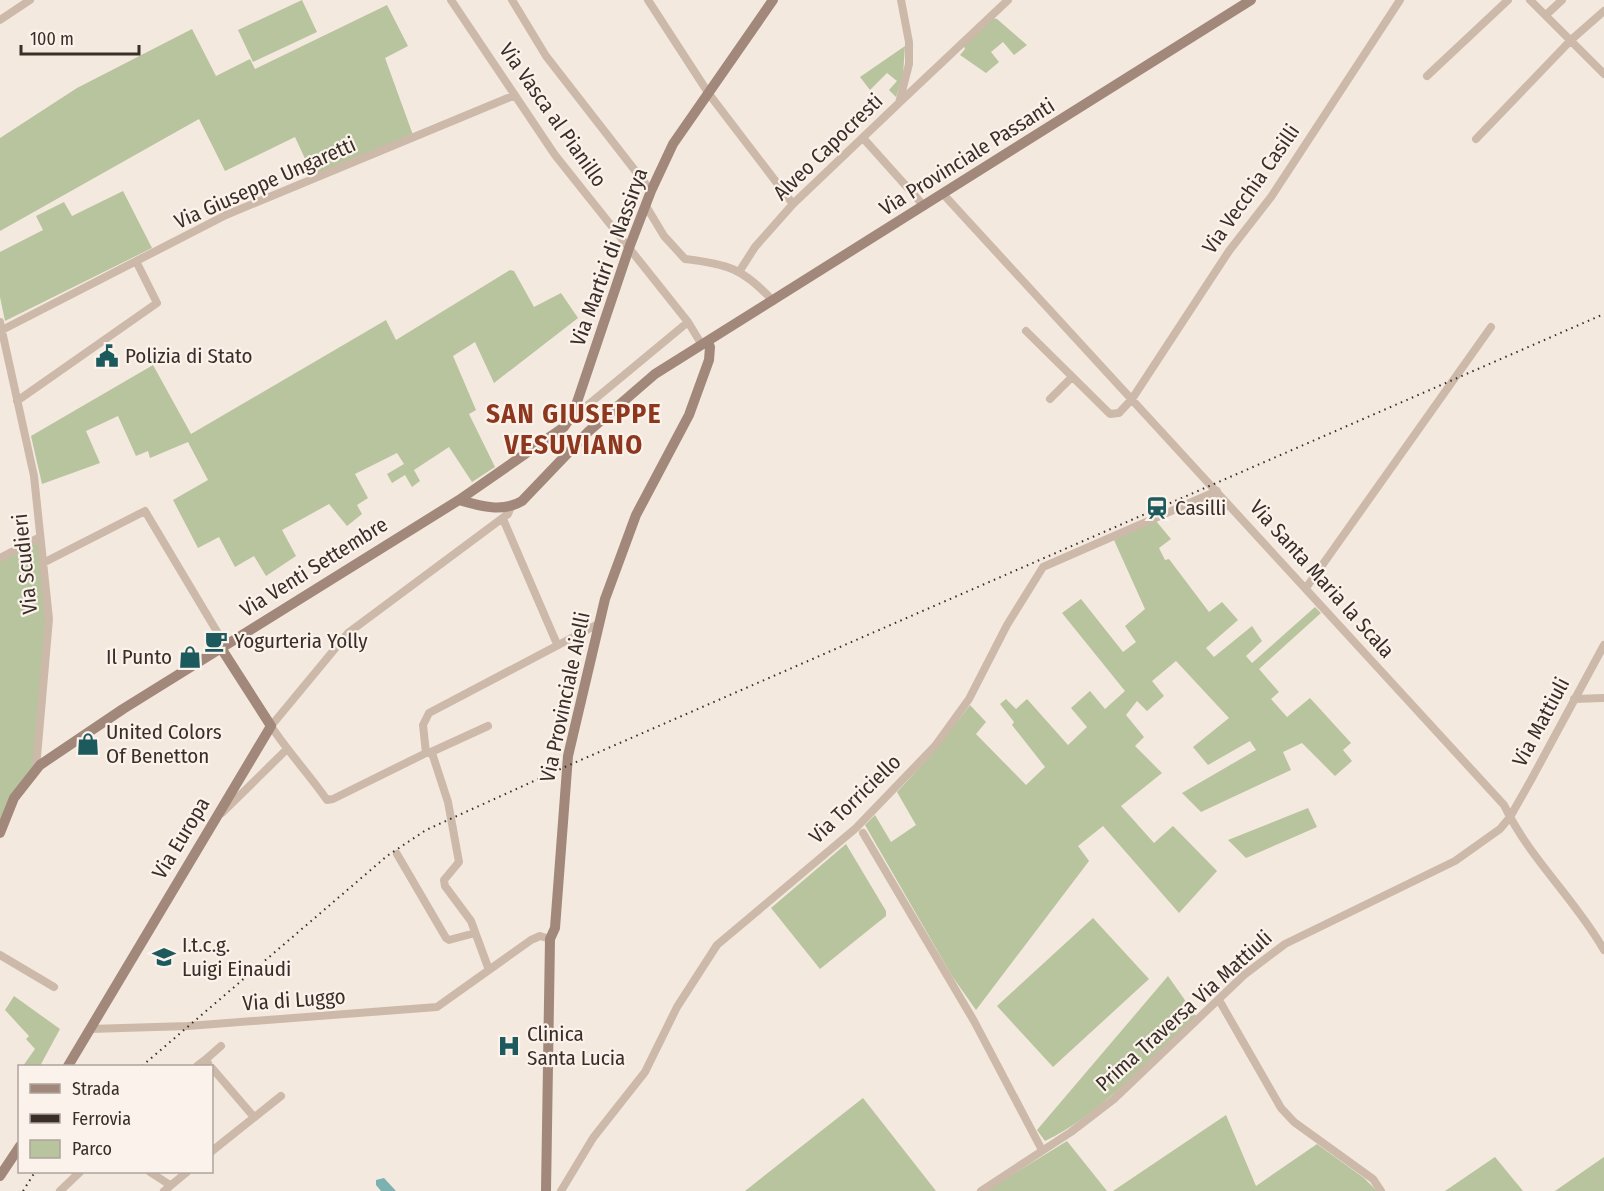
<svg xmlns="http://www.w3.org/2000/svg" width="1604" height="1191" viewBox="0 0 1604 1191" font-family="'Fira Sans Condensed',sans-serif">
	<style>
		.green { fill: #b7c49d }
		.water { fill: #7cb1b2 }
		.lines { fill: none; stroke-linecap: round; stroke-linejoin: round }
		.street { stroke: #cdb9a9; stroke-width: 8 }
		.secondary { stroke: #a1887a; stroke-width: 10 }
		.rail { stroke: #3a2e29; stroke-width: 2; stroke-dasharray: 1.5 4.5; stroke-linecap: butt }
		.labels { text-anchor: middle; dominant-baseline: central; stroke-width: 4.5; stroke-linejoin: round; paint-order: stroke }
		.street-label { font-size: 21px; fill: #3a2e29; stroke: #fbf3eb }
		.poi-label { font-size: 21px; fill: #3a2e29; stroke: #fbf3eb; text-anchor: start }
		.district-label { font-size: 27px; font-weight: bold; letter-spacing: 1.5px; fill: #8c371e; stroke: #fbf3eb }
	</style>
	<rect width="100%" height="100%" fill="#f4e9de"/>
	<path class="green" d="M 302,0 L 317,32 L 253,62 L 238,30 Z
		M 387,5 L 408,46 L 385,58 L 413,135 L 313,176 L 295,137 L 225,171 L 199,119 L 0,231 L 0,138 L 77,88 L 192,29 L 216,76 L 250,59 L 255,69 Z
		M 992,18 L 997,19 L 1027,45 L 1014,55 L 1003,42 L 991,52 L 999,62 L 986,73 L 960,55 L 965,49 L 964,46 Z
		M 905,46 L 903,75 L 896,97 L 889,90 L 897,81 L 887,73 L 870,90 L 860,77 Z
		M 123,191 L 152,248 L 5,321 L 0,297 L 0,252 L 43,230 L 36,216 L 64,202 L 72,216 Z
		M 510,270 L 514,271 L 534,307 L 561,293 L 578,318 L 494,383 L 475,342 L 453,356 L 476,410 L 469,414 L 495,467 L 472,482 L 449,447 L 414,470 L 420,481 L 412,487 L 405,475 L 392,483 L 387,474 L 404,464 L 397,453 L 355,474 L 368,498 L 357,505 L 362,514 L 347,526 L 329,504 L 282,530 L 296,556 L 266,576 L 254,556 L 235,567 L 219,537 L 198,548 L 173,500 L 208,480 L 188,442 L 150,458 L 148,451 L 136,456 L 118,416 L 86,431 L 100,463 L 42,484 L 31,436 L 153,365 L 191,434 L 386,320 L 396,340 Z
		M 1156,521 L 1171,539 L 1159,548 L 1165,560 L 1169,559 L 1209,612 L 1222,602 L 1238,620 L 1206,648 L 1214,657 L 1252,626 L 1262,641 L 1246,656 L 1252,663 L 1315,607 L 1321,613 L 1259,669 L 1279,692 L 1271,699 L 1287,717 L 1310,698 L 1351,743 L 1343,750 L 1352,761 L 1335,776 L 1302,743 L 1283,752 L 1291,770 L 1201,812 L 1182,793 L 1256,750 L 1250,741 L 1208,765 L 1193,747 L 1229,718 L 1176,661 L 1152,681 L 1164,696 L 1147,711 L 1137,701 L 1126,715 L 1144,737 L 1135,746 L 1162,773 L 1121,806 L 1154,843 L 1173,826 L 1217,871 L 1179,913 L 1103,826 L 1078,846 L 1089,861 L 976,1010 L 952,976 L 865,825 L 875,815 L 891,842 L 916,825 L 897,792 L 933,753 L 970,705 L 986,722 L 976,734 L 1026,785 L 1045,767 L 1012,725 L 1014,722 L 1000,704 L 1006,699 L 1016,709 L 1027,699 L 1068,745 L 1087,727 L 1071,708 L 1090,691 L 1105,709 L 1125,691 L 1062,613 L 1081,599 L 1123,652 L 1136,642 L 1125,626 L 1145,609 L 1114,540 Z
		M 38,542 L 46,620 L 33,768 L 0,824 L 0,561 Z
		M 1308,808 L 1317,827 L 1246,858 L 1228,840 Z
		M 846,844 L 886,911 L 886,916 L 820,969 L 771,908 Z
		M 1093,918 L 1149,979 L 1053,1067 L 997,1006 Z
		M 1168,976 L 1196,1016 C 1153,1057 1098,1116 1045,1141 L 1037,1130 Z
		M 14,996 L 60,1029 L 40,1066 L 23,1066 L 35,1049 L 26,1039 L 29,1036 L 5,1010 Z
		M 863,1098 L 936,1191 L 745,1191 Z
		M 1226,1115 L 1256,1186 L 1317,1144 L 1364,1178 L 1377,1191 L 1113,1191 Z
		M 1067,1141 L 1107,1191 L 986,1191 Z
		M 1495,1157 L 1523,1191 L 1445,1191 Z
		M 1604,1157 L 1604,1191 L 1555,1191 Z"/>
	<path class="water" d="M 384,1178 L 396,1191 L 381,1191 L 376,1185 L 376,1180 Z"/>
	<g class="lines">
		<path class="street" d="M 451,0 L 555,155 L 688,322 L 702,345
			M 512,0 L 546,56 L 651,191
			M 648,0 L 709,94 L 793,204
			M 1530,0 L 1604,74
			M 1546,15 L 1562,0
			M 0,20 L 30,0
			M 1571,40 L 1604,11
			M 1427,76 L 1508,0
			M 900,102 L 1008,0
			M 863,138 L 924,206
			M 1476,139 L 1571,40
			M 944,195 L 1504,805 C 1529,858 1575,899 1604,950
			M 646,206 L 664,236 L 685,259 C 727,264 743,268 773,301
			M 739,272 L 755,247 L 793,204 L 899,103 L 909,64 L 909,42 L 901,0
			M 0,322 L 34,476 L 49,619 L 36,768
			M 2,330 L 226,215 L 515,95
			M 1026,331 L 1110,414 L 1119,413 L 1132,399 L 1229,251 L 1271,197 L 1400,0
			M 1050,399 L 1071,378
			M 17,401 L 157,303 L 137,263
			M 573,414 L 583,409 L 688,322
			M 511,507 L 508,514 L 348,633 L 271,726 C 288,752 309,774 327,800 L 333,799 L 426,753 L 423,725 L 429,713 L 600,623
			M 503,519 L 557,644
			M 0,558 L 40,537
			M 43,563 L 145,511 L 225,645
			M 1306,588 L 1491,327
			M 1574,699 L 1604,698
			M 429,753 L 488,726
			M 432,753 L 448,802 L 459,862 L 444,880 L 445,886 L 471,921 L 489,970
			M 222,813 L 286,750
			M 863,833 L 974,1021 L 1042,1150
			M 397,854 L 446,938 L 449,940 L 475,933
			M 0,955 L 54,987
			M 1219,1000 L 1281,1108 L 1294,1122 L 1373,1179 L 1381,1191
			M 90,1029 L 188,1026 L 437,1007 L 531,940 L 540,936 L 550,939
			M 205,1060 L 221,1046
			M 197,1066 L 205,1060 L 208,1063
			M 212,1068 L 253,1116
			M 212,1151 L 281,1096
			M 150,1172 L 170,1185
			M 60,1191 L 80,1172
			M 164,1191 L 187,1172
			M 561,1191 L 593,1138 L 645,1072 L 677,1007 L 717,945 L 856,828 L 935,746 L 969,699 L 1007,625 L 1043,567 L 1217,491
			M 981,1191 L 1071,1132 L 1114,1099 L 1244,975 L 1285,944 L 1455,861 L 1500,829 L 1510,817 L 1531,780 L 1604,645"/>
		<path class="secondary" d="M 459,500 C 480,506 502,513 522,501 L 589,431 L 655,374 L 1251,0
			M 0,833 L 14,798 L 40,765 L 123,709 L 459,500 L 564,427 L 573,414 L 629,248 L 651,191 L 673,144 L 773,0
			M 68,1066 L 271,726 L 221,648
			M 0,1176 L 20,1146
			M 546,1191 L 550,939 L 555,928 L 568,756 L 605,599 L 636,515 L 689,415 L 709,360 L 710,347 L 708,342"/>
		<path class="rail" d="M 142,1066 L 387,856 L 426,830 L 567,766 L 1604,314
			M 23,1191 L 35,1172"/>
	</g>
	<defs>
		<g id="civic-bare" transform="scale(1.8)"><path d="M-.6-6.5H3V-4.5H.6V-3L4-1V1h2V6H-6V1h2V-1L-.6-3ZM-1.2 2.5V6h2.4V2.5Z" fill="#1c5a5d" stroke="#fbf3eb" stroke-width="2.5" paint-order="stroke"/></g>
		<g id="station-bare" transform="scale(1.8)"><path d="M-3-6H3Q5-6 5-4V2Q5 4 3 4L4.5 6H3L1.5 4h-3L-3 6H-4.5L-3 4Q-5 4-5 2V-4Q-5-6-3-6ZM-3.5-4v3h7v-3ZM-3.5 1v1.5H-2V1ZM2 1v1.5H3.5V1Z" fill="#1c5a5d" stroke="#fbf3eb" stroke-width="2.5" paint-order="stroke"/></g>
		<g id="cafe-bare" transform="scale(1.8)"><path d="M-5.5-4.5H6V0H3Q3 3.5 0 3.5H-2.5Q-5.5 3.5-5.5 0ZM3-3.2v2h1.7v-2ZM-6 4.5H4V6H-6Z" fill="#1c5a5d" stroke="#fbf3eb" stroke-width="2.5" paint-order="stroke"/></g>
		<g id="shop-bare" transform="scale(1.8)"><path d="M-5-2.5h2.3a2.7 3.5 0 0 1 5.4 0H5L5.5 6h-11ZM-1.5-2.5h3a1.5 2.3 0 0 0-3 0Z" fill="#1c5a5d" stroke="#fbf3eb" stroke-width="2.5" paint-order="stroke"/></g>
		<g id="school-bare" transform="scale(1.8)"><path d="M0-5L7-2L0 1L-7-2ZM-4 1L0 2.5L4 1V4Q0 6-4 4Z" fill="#1c5a5d" stroke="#fbf3eb" stroke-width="2.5" paint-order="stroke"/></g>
		<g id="hospital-bare" transform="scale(1.8)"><path d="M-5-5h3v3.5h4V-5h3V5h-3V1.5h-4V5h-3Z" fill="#1c5a5d" stroke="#fbf3eb" stroke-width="2.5" paint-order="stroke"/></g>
	</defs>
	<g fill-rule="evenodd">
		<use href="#civic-bare" x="107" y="356"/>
		<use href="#station-bare" x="1157" y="508"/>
		<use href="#cafe-bare" x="216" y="641"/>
		<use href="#shop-bare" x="190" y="657"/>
		<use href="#shop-bare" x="88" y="744"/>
		<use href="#school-bare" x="164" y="957"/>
		<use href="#hospital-bare" x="509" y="1046"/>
	</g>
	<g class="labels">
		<g class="street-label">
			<text transform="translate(553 115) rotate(55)">Via Vasca al Pianillo</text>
			<text transform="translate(828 147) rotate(-44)">Alveo Capocresti</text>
			<text transform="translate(967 157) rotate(-32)">Via Provinciale Passanti</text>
			<text transform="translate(265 183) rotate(-24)">Via Giuseppe Ungaretti</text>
			<text transform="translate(1251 189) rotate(-55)">Via Vecchia Casilli</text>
			<text transform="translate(609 257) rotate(-70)">Via Martiri di Nassirya</text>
			<text transform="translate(25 564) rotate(-96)">Via Scudieri</text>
			<text transform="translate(314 567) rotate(-32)">Via Venti Settembre</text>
			<text transform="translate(1322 579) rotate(48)">Via Santa Maria la Scala</text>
			<text transform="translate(565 697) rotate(-78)">Via Provinciale Aielli</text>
			<text transform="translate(1541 722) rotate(-62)">Via Mattiuli</text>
			<text transform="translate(855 799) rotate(-44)">Via Torriciello</text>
			<text transform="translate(181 838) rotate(-59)">Via Europa</text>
			<text transform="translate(294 1000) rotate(-4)">Via di Luggo</text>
			<text transform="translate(1184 1011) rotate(-42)">Prima Traversa Via Mattiuli</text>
		</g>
		<g class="poi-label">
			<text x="125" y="356">Polizia di Stato</text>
			<text x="1175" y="508">Casilli</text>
			<text x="234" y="641">Yogurteria Yolly</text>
			<text x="172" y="657" text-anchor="end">Il Punto</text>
			<text x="106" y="732">United Colors<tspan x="106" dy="24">Of Benetton</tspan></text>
			<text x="182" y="945">I.t.c.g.<tspan x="182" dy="24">Luigi Einaudi</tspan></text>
			<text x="527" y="1034">Clinica<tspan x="527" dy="24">Santa Lucia</tspan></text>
		</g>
		<g class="district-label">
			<text x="574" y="414">SAN GIUSEPPE<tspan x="574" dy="31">VESUVIANO</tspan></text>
		</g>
	</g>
	<rect x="18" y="1065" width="195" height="108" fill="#fbf3eb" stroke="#aea49d" stroke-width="1.5"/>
	<rect x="30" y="1084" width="30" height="9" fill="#a1887a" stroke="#aea49d" stroke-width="1.5"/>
	<text x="72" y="1095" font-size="18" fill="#3a2e29">Strada</text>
	<rect x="30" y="1114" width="30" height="9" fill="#3a2e29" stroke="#aea49d" stroke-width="1.5"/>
	<text x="72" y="1125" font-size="18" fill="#3a2e29">Ferrovia</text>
	<rect x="30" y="1140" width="30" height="18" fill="#b7c49d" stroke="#aea49d" stroke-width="1.5"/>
	<text x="72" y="1155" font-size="18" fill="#3a2e29">Parco</text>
	<path d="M21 45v9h118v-9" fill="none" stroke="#3a2e29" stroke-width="3"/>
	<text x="30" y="45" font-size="18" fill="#3a2e29" stroke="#fbf3eb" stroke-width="4.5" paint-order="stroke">100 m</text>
</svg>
